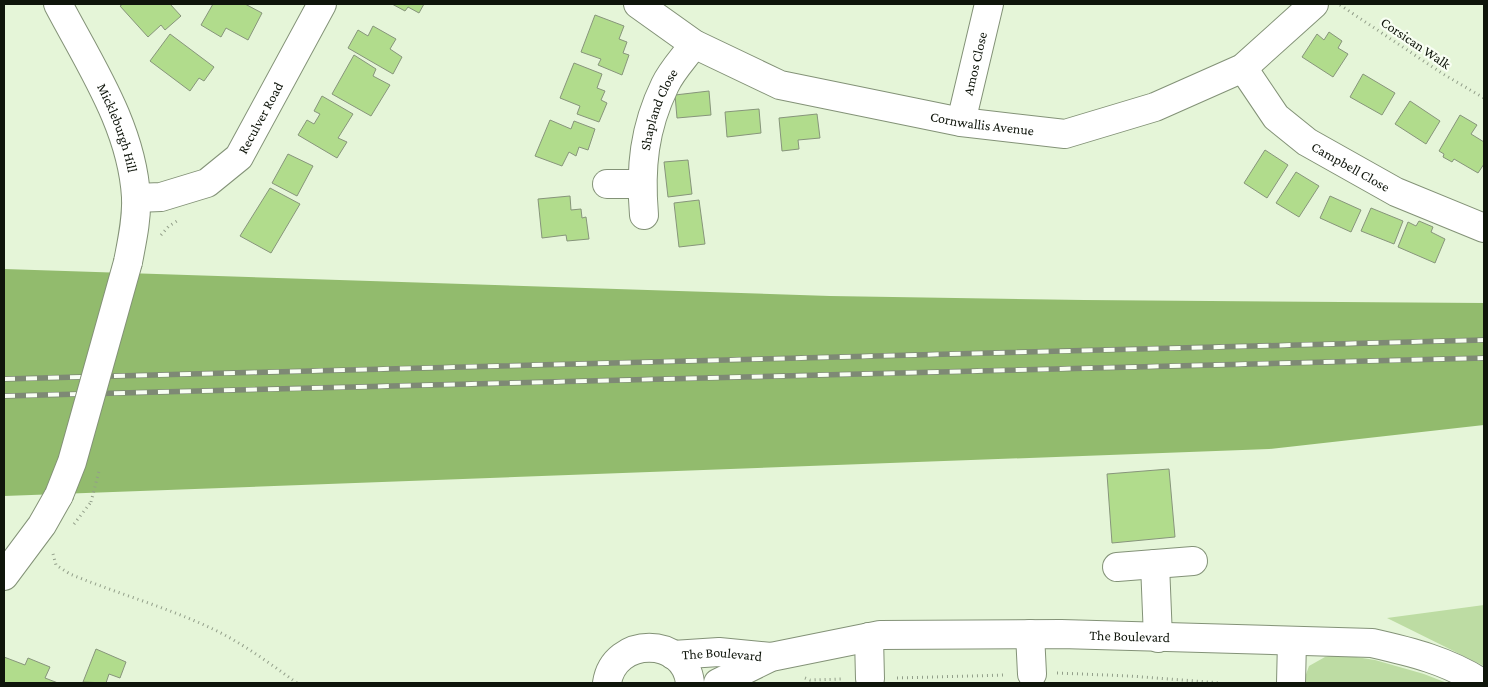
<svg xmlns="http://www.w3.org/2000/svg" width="1488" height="687" viewBox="0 0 1488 687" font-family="'Crimson Pro',serif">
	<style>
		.green { fill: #bddca3 }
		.forest { fill: #92bb6d }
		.building { fill: #b1dc8c; stroke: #87957b }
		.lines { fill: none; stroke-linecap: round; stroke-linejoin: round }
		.minor-casing { stroke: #839277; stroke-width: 30 }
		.path { stroke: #929e89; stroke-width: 3; stroke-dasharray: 1 4; stroke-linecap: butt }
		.minor { stroke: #fff; stroke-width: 28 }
		.rail-casing { stroke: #7e8975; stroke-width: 5.5 }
		.rail { stroke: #f8fef3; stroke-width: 4; stroke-dasharray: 11; stroke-linecap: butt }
		.minor-bridge-casing { stroke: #839277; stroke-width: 30; stroke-linecap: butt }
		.path-bridge { stroke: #929e89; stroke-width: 3; stroke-dasharray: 1 4; stroke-linecap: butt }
		.minor-bridge { stroke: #fff; stroke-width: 28 }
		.labels { text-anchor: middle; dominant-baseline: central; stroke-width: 4.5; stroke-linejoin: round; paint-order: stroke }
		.street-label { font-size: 14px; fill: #0f150b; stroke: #f8fef3 }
	</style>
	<rect width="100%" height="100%" fill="#e5f5d8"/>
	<path class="green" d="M 1484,605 L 1484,666 L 1387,618 Z
		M 1337,654 L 1375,660 L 1424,674 L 1447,683 L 1303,683 L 1309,666 L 1325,657 Z"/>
	<path class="forest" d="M 4,269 L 830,296 L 1084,300 L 1484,303 L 1484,425 L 1269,449 L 4,496 Z"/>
	<path class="building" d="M 123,4 L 170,4 L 181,16 L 165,30 L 161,25 L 148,37 L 120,6 Z
		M 213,4 L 245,4 L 262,13 L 248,40 L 226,28 L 221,37 L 201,25 Z
		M 392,4 L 424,4 L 419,13 L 408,7 L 405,11 Z
		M 595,15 L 624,26 L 619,39 L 627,42 L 623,53 L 629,55 L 622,75 L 598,65 L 601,59 L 581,52 Z
		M 373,26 L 396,39 L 390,49 L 402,57 L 393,74 L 348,48 L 358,30 L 368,36 Z
		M 1329,32 L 1342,41 L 1338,48 L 1348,54 L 1333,77 L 1302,57 L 1317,34 L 1324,40 Z
		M 170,34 L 214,67 L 204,81 L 199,78 L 190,91 L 150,61 Z
		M 354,55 L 376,69 L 373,76 L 390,85 L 371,116 L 332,94 Z
		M 574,63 L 602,74 L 597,88 L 605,91 L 601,100 L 607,103 L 599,122 L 577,114 L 580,106 L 560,98 Z
		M 1363,74 L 1395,93 L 1382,115 L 1350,97 Z
		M 709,91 L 711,115 L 677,118 L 675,95 Z
		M 322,96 L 353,114 L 338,138 L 347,142 L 337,158 L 298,135 L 307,120 L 314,124 L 320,114 L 314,111 Z
		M 1410,101 L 1440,121 L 1426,144 L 1395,124 Z
		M 759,109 L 761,133 L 727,137 L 725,112 Z
		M 817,114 L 820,138 L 798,140 L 799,149 L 782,151 L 779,118 Z
		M 1460,115 L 1477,125 L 1471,134 L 1484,142 L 1484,164 L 1478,173 L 1454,159 L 1452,162 L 1443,157 L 1444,154 L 1439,151 Z
		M 550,120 L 571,129 L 574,121 L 595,129 L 588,150 L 579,147 L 576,156 L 569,152 L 562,166 L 535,156 Z
		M 1265,150 L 1288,165 L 1267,198 L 1244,183 Z
		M 288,154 L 313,166 L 297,196 L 272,183 Z
		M 688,160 L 692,194 L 668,197 L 664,162 Z
		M 1296,172 L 1319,186 L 1299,217 L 1276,203 Z
		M 270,188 L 300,204 L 271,253 L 240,236 Z
		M 570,196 L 571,210 L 581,209 L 582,218 L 586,217 L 589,239 L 567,241 L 566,235 L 542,238 L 538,199 Z
		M 1330,196 L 1361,210 L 1351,232 L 1320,218 Z
		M 699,200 L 705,244 L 679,247 L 674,203 Z
		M 1371,208 L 1403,221 L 1394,244 L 1361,231 Z
		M 1419,221 L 1433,227 L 1431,232 L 1445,239 L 1435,263 L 1398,247 L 1408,222 L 1416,226 Z
		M 1169,469 L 1175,537 L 1112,543 L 1107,474 Z
		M 96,649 L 126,662 L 120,678 L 109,674 L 106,683 L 83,682 Z
		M 4,657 L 25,665 L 28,658 L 50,667 L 45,678 L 58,683 L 4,683 Z"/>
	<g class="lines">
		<g class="minor-casing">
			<g id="minor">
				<path id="s1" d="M 58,4 C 90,65 132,127 136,197 C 137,219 132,241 128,262"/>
				<path id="s2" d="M 638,4 L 694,44 L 780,85 L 961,122 L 1065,134 L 1155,107 L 1243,68 L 1314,4"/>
				<path id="s3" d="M 1243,68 L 1276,117 L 1307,142 L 1396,192 L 1484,228"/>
				<path id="s4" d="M 961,122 L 989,4"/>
				<path d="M 607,184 L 641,184"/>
				<path id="s5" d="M 136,198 L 161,197 L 207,183 L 239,157 L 322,4"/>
				<path id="s6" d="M 644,215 C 640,168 644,128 665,85 C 672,70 685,57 694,44"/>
				<path d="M 1155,564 L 1158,638"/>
				<path d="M 1117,567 L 1193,561"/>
				<path d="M 4,576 L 42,525 L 59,495"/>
				<path d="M 1030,634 L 1032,674"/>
				<path d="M 869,637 L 870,679"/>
				<path id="s7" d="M 673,655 L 719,652 L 771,657"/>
				<path d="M 607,683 C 614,636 685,636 690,683"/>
				<path id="s8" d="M 718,683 L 771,657 L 880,635 L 1061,634 L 1372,643 C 1412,652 1448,661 1482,683"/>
				<path d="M 1291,683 L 1292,641"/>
			</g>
		</g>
		<path class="path" d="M 1340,5 L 1443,74 L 1484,98
			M 161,235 L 169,226 L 177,221
			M 74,524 L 91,502
			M 53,554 L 56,565 L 70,574 C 118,594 170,608 217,631 C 245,645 272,665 297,683
			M 1057,673 L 1130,676 L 1221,683
			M 805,678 L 810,680 L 843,679
			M 897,678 L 1006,675"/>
		<use href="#minor" class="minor"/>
		<g class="rail-casing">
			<path id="rail" d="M 4,379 L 1484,340
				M 4,396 L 1484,358"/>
		</g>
		<use href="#rail" class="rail"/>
		<g class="minor-bridge-casing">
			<path id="minor-bridge" d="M 59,495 L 72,462 L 128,262"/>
		</g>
		<path class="path-bridge" d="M 91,502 L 99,471"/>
		<use href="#minor-bridge" class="minor-bridge"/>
	</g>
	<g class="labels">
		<g class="street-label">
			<text transform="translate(1416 43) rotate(34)">Corsican Walk</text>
			<text stroke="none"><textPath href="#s4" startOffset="60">Amos Close</textPath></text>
			<text stroke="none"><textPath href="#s6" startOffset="108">Shapland Close</textPath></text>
			<text stroke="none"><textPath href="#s5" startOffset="159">Reculver Road</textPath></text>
			<text stroke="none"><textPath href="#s2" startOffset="370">Cornwallis Avenue</textPath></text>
			<text stroke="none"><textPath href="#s1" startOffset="138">Mickleburgh Hill</textPath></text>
			<text stroke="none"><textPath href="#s3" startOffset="149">Campbell Close</textPath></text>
			<text stroke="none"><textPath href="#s8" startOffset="420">The Boulevard</textPath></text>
			<text stroke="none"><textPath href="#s7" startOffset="49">The Boulevard</textPath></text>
		</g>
	</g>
	<rect width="1488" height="687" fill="none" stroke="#0f150b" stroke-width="10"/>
</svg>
